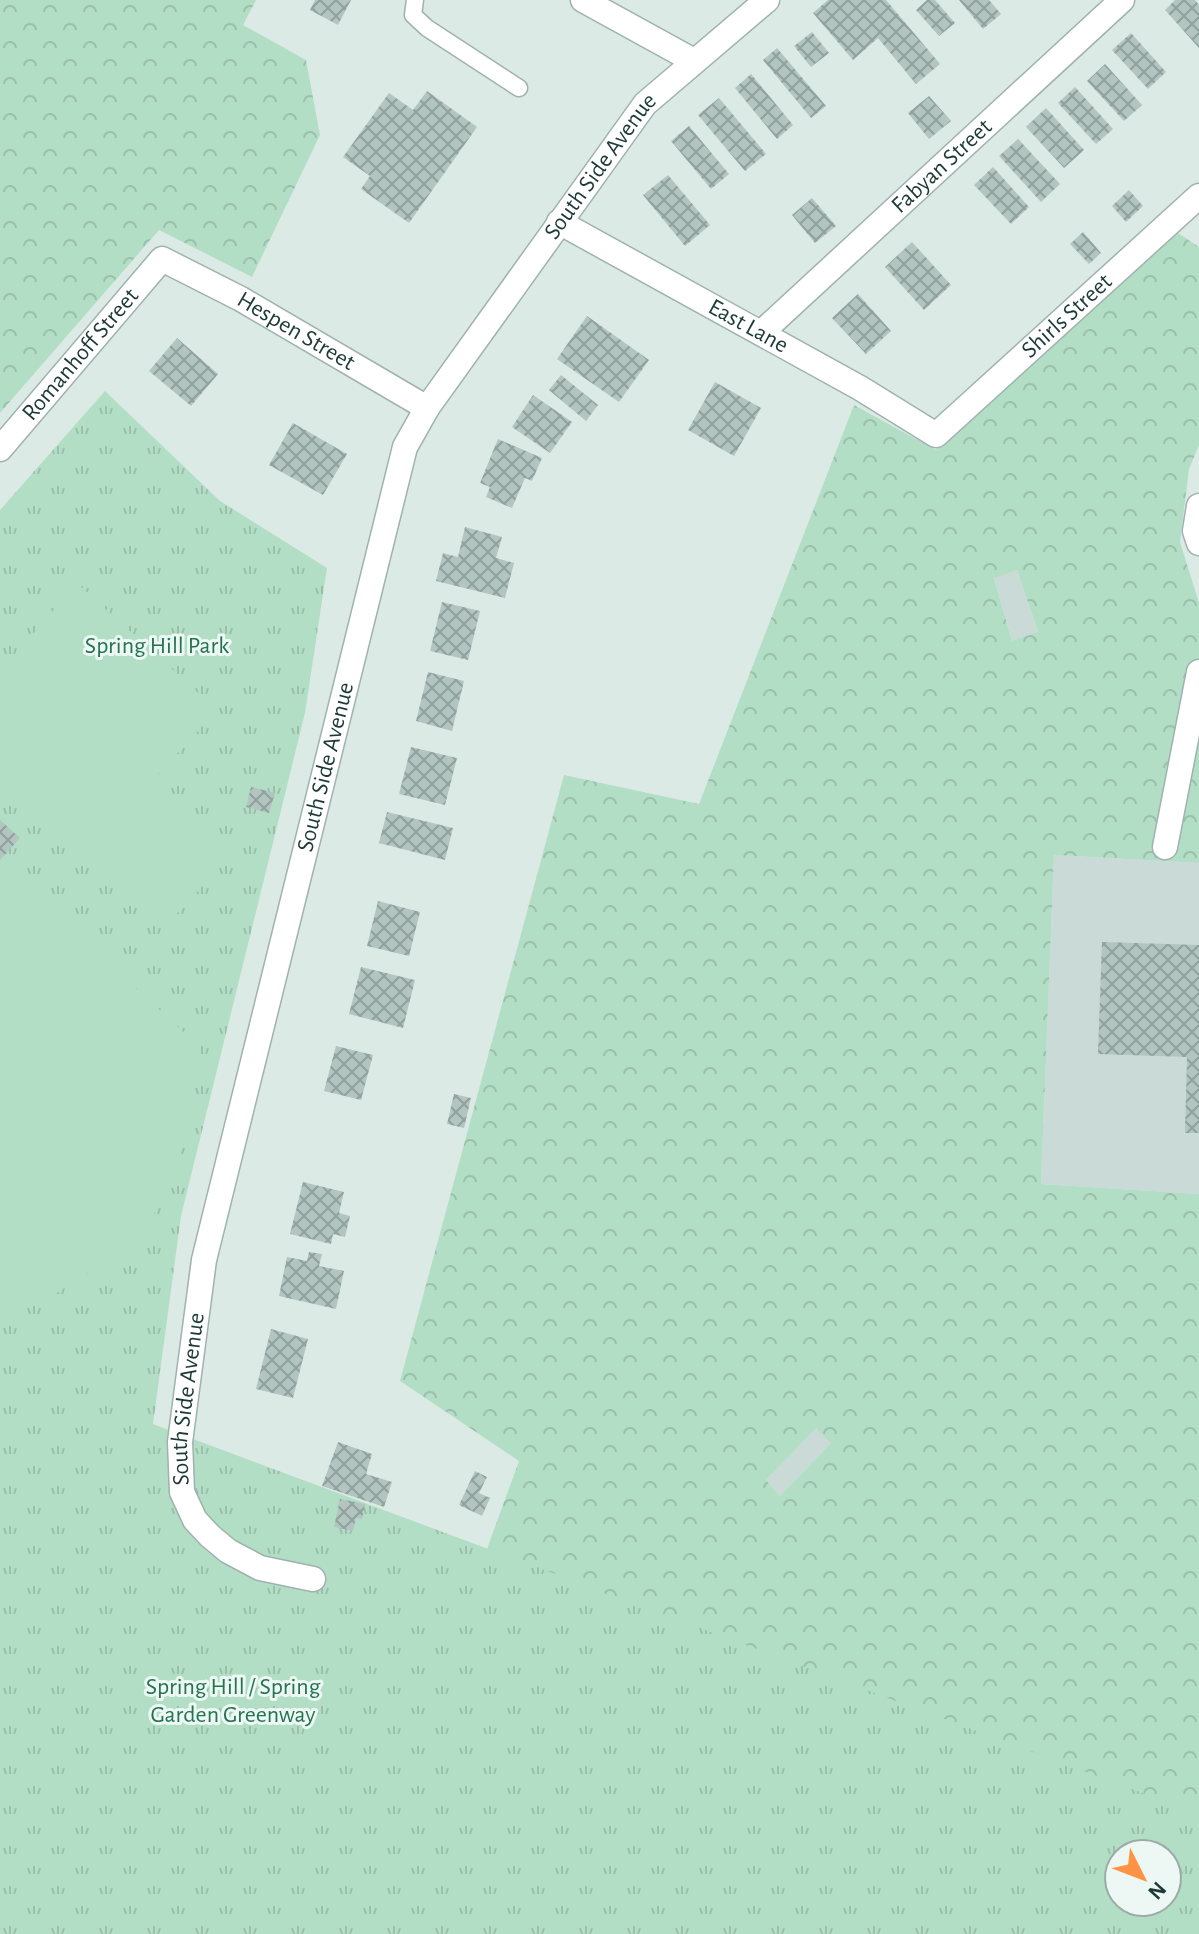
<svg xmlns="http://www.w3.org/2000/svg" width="1199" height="1934" viewBox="0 0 1199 1934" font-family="'Alegreya Sans',sans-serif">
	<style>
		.built { fill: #cadad6 }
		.forest { fill: url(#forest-crowns); fill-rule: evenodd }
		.park { fill: url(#park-tufts); fill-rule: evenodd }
		.garden { fill: #b3dec6 }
		.building { fill: url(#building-cross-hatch) }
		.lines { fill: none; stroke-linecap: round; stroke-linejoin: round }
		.lane-casing { stroke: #9fb2ae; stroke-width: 19 }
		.street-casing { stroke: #9fb2ae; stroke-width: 27 }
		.lane { stroke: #fff; stroke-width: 16 }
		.street { stroke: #fff; stroke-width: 24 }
		.labels { text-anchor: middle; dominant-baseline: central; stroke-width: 6; stroke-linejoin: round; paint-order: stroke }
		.street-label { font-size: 24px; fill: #1d3a37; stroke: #edf7f3 }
		.park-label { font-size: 24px; fill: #247451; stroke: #edf7f3 }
	</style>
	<defs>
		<pattern id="forest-crowns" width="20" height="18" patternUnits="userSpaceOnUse" patternTransform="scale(2)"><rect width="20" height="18" fill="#b3dec6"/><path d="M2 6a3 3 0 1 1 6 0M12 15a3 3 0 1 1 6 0" fill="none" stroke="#9abfab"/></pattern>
		<pattern id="park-tufts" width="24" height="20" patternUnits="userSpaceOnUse" patternTransform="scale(2)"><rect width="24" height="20" fill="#b3dec6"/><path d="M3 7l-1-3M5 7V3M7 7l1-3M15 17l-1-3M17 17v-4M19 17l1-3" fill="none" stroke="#9abfab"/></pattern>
		<pattern id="building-cross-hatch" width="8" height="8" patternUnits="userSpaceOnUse" patternTransform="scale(2)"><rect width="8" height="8" fill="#b2c5c0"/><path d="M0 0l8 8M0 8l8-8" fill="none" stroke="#90a19d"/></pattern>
	</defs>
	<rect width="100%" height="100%" fill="#dceae6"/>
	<path class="built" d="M 1017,570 L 1038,633 L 1012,641 L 994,577 Z
		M 1054,855 L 1199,863 L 1199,1194 L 1041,1184 Z
		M 816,1427 L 832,1442 L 780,1496 L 766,1480 Z"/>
	<path class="forest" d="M 0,0 L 256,0 L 243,25 L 306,60 L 320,135 L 252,277 L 159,230 L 0,413 Z
		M 1178,233 L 1199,247 L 1199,445 L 1189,469 L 1180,542 L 1199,603 L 1199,863 L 1054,855 L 1041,1184 L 1199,1194 L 1199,1934 L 0,1934 L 121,1429 L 456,1634 L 519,1461 L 400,1381 L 564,775 L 699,804 L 854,405 L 936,450 ZM 1017,570 L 1038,632 L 1012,641 L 994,578 ZM 816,1428 L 831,1443 L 780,1496 L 766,1480 ZM 1119,1854 L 1167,1854 L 1167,1902 L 1119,1902 Z"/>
	<path class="park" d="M 105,391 L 220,501 L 327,568 L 305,713 L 181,1216 L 153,1424 L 1199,1814 L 1199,1934 L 0,1934 L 0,510 ZM 1119,1854 L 1167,1854 L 1167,1902 L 1119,1902 Z"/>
	<path class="garden" d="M 77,583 L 217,710 L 151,782 L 223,847 L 224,863 L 169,922 L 152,922 L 7,792 L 6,778 L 0,784 L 0,672 Z
		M 0,864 L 200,1047 L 177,1171 L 141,1238 L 52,1296 L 0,1297 Z"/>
	<path class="building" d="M 315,0 L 351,0 L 338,25 L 310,10 Z
		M 828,0 L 886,0 L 940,64 L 916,84 L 878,38 L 853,60 L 813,13 Z
		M 927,0 L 935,0 L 955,23 L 939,36 L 916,10 Z
		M 959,0 L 989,0 L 1001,14 L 983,29 Z
		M 1175,0 L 1195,0 L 1199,5 L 1199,48 L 1165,10 Z
		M 812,32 L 829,53 L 811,67 L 794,46 Z
		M 1131,33 L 1166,72 L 1148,89 L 1112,50 Z
		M 777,48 L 826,106 L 811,118 L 763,60 Z
		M 1105,64 L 1142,105 L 1124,121 L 1087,81 Z
		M 751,74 L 793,125 L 777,139 L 735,88 Z
		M 1075,87 L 1113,129 L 1096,144 L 1058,103 Z
		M 427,91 L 477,127 L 409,223 L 361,189 L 370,176 L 343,157 L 389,93 L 413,110 Z
		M 929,96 L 951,121 L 929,139 L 908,113 Z
		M 719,98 L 766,154 L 745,171 L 698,115 Z
		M 1046,108 L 1084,150 L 1064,168 L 1026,127 Z
		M 689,126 L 729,174 L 711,189 L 671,141 Z
		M 1018,139 L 1060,184 L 1041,202 L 999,156 Z
		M 993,167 L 1029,207 L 1011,224 L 974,185 Z
		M 668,175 L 710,225 L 685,246 L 643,195 Z
		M 1129,190 L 1143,206 L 1126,222 L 1112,206 Z
		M 812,198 L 836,226 L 815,243 L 792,215 Z
		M 1083,232 L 1101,253 L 1089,264 L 1070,244 Z
		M 912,242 L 951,285 L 924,310 L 885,267 Z
		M 858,294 L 891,331 L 866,354 L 832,318 Z
		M 587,316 L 649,360 L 619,402 L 557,359 Z
		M 177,338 L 218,374 L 191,406 L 149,371 Z
		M 561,375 L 598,405 L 586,421 L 549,390 Z
		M 715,382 L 761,408 L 734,456 L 688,430 Z
		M 533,395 L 572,422 L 550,453 L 512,427 Z
		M 293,423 L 347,454 L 323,495 L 269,465 Z
		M 498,439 L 542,458 L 532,481 L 525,478 L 512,508 L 486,497 L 490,487 L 480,483 Z
		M 465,527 L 502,537 L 496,558 L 514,563 L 505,598 L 436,581 L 443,553 L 458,557 Z
		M 442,602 L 480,611 L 468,660 L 430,651 Z
		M 428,672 L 464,681 L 452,731 L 416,721 Z
		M 411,747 L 457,758 L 445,805 L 399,794 Z
		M 251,787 L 275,793 L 269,813 L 246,807 Z
		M 387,812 L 453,828 L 445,860 L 379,843 Z
		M 0,820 L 20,838 L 0,860 Z
		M 378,901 L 420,912 L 409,956 L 367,946 Z
		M 1102,942 L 1199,945 L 1199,1133 L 1185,1133 L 1187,1057 L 1098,1054 Z
		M 361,967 L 415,980 L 403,1028 L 349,1014 Z
		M 336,1046 L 373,1055 L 361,1100 L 324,1091 Z
		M 454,1094 L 471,1098 L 464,1128 L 447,1124 Z
		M 303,1182 L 344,1192 L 339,1213 L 350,1216 L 345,1237 L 333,1234 L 331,1244 L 290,1234 Z
		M 309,1252 L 322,1254 L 319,1266 L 344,1271 L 336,1309 L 279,1296 L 287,1257 L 307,1261 Z
		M 271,1329 L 308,1339 L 293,1398 L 256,1389 Z
		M 338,1442 L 372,1454 L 366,1474 L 392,1482 L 384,1507 L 322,1486 Z
		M 475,1471 L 487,1477 L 479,1493 L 490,1498 L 482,1516 L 459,1505 Z
		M 340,1499 L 365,1504 L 362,1519 L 356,1518 L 353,1531 L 334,1527 Z"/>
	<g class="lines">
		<g class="lane-casing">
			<path id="lane" d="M 415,0 L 413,15 L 427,28 L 519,88"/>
		</g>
		<g class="street-casing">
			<g id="street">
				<path d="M 583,0 L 694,61"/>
				<path id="s1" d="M 559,222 L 860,388 L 936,435 L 1199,196"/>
				<path id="s2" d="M 761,333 L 1122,0"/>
				<path id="s3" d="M 0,449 L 162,259 L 241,299 L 427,408"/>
				<path d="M 1199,506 L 1195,531 L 1199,543"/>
				<path d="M 1165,847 L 1199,672"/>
				<path id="s4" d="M 313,1579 L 260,1568 L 228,1551 L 210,1536 L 195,1520 L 182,1492 L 180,1442 L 204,1260 L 405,447 L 427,408 L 645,104 L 767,0"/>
			</g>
		</g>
		<use href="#lane" class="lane"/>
		<use href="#street" class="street"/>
	</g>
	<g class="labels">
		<g class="street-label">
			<text stroke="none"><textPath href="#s4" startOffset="1580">South Side Avenue</textPath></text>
			<text stroke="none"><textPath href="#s2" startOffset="246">Fabyan Street</textPath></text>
			<text stroke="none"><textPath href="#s1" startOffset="610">Shirls Street</textPath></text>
			<text stroke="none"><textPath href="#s1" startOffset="216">East Lane</textPath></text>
			<text stroke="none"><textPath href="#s3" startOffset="402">Hespen Street</textPath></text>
			<text stroke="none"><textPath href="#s3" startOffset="124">Romanhoff Street</textPath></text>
			<text stroke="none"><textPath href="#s4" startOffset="908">South Side Avenue</textPath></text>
			<text stroke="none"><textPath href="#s4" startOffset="260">South Side Avenue</textPath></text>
		</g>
		<g class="park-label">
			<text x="157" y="646">Spring Hill Park</text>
			<text x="233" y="1687">Spring Hill / Spring<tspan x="233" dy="28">Garden Greenway</tspan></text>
		</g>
	</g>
	<g transform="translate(1143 1878) rotate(132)"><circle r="38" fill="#edf7f3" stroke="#9aaba8" stroke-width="2"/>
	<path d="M0-6L14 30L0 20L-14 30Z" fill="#fe9346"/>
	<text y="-12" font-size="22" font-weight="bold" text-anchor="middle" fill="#1d3a37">N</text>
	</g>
</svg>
